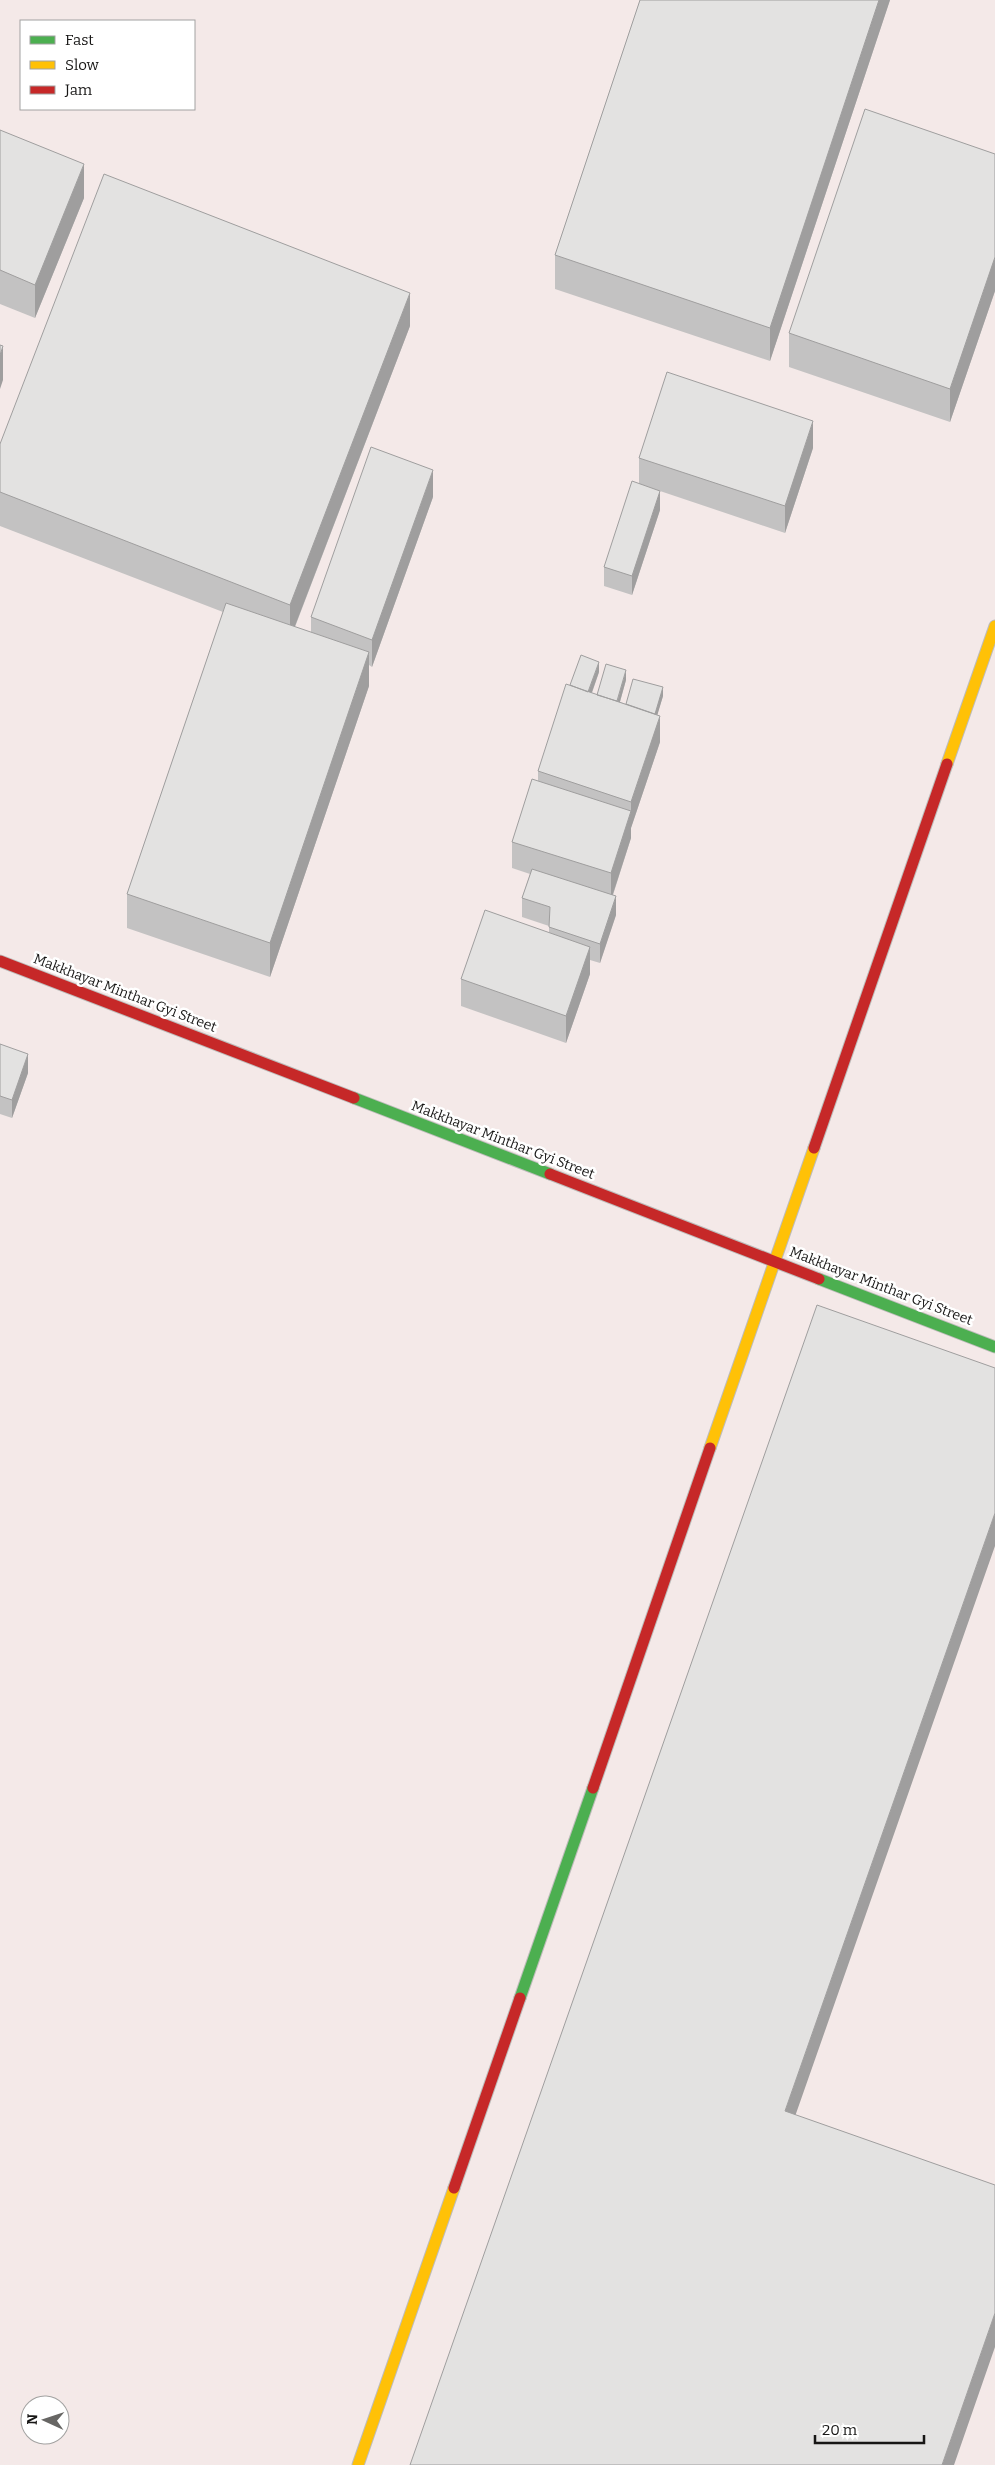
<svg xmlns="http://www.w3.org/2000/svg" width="995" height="2465" viewBox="0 0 995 2465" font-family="Bitter,serif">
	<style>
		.industrial { fill: #f4e9e8; fill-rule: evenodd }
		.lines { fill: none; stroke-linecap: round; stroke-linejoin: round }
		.fast-casing { stroke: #bdbcba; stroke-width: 13 }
		.slow-casing { stroke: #bdbcba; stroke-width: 13 }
		.jam-casing { stroke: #bdbcba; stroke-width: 13 }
		.fast { stroke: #4caf50; stroke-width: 11 }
		.slow { stroke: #ffc107; stroke-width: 11 }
		.jam { stroke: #c62828; stroke-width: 11 }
		.wall { fill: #c3c2c2 }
		.shaded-wall { fill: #9f9e9e }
		.building { fill: #e3e2e1; stroke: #9f9e9e }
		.labels { text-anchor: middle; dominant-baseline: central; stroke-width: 5; stroke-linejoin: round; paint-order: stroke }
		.street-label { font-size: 14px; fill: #171615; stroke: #fff }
	</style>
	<rect width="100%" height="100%" fill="#fcfaf8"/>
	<path class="industrial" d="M 0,0 L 995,0 L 995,2465 L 0,2465 ZM 21,21 L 194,21 L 194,109 L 21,109 ZM 30,2405 L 60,2405 L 60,2435 L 30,2435 Z"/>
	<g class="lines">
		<g class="fast-casing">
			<path id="fast" d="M 354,1098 L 550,1174
				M 819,1279 L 995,1347
				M 520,1998 L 593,1788"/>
		</g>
		<g class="slow-casing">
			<path id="slow" d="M 947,764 L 995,626
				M 710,1448 L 814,1148
				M 358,2465 L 454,2188"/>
		</g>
		<g class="jam-casing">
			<path id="jam" d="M 0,961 L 354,1098
				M 814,1148 L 947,764
				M 550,1174 L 819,1279
				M 593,1788 L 710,1448
				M 454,2188 L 520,1998"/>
		</g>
		<use href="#fast" class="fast"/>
		<use href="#slow" class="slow"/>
		<use href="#jam" class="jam"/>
	</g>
	<path class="wall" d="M 640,0 L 890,0 L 770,361 L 555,289 L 555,255 Z
		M 0,130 L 84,198 L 35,318 L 0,304 Z
		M 995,154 L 995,291 L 950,422 L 789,367 L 789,333 Z
		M 410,326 L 295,627 L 311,632 L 311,617 L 433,497 L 372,667 L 369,665 L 369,686 L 270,977 L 127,928 L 127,894 L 223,612 L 0,526 L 0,444 Z
		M 813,448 L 785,533 L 660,491 L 660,510 L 632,595 L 604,586 L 604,567 L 639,484 L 639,458 Z
		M 599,672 L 592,693 L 597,695 L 626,680 L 620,702 L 626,704 L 663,696 L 657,715 L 660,742 L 631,828 L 631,838 L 613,895 L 616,915 L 600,963 L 590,960 L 590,974 L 566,1043 L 461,1006 L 461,979 L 549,932 L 549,926 L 522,917 L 522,898 L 530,874 L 512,868 L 512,842 L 538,781 L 538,771 L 570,685 Z
		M 0,1044 L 28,1073 L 12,1118 L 0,1114 Z"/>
	<path class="shaded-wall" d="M 879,0 L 890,0 L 770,361 L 770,328 Z
		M 84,164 L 84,198 L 35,318 L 35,285 Z
		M 995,257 L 995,291 L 950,422 L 950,389 Z
		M 410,293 L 410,326 L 290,639 L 290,605 Z
		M 3,346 L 3,380 L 0,389 L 0,355 Z
		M 813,421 L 813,448 L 785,533 L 785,506 Z
		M 433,470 L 433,497 L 372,667 L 372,640 Z
		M 660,491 L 660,510 L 632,595 L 632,576 Z
		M 369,652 L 369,686 L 270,977 L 270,943 Z
		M 599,662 L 599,672 L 587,706 L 587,696 Z
		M 626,670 L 626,680 L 617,712 L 617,703 Z
		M 663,687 L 663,696 L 652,733 L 652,723 Z
		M 660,716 L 660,742 L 631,828 L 631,838 L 611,900 L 611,873 L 631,811 L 631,802 Z
		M 616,896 L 616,915 L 600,963 L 600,944 Z
		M 590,947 L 590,974 L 566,1043 L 566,1016 Z
		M 28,1054 L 28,1073 L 12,1118 L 12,1100 Z
		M 995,1513 L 995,1546 L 785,2145 L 785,2111 Z
		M 995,2313 L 995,2347 L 954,2465 L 942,2465 Z"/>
	<path class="building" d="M 640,0 L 879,0 L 770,328 L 555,255 Z
		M 865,109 L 995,154 L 995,257 L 950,389 L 789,333 Z
		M 0,130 L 84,164 L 35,285 L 0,270 Z
		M 104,174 L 410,293 L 290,605 L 0,492 L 0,444 Z
		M 0,345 L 3,346 L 0,355 Z
		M 667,372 L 813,421 L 785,506 L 639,458 Z
		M 371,447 L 433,470 L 372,640 L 311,617 Z
		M 632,481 L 660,491 L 632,576 L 604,567 Z
		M 226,603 L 369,652 L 270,943 L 127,894 Z
		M 581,655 L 599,662 L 588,692 L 570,685 Z
		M 606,664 L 626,670 L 617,701 L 597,695 Z
		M 633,679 L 663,687 L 655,714 L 626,704 Z
		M 566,684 L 660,716 L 631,802 L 538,771 Z
		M 532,779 L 631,811 L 611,873 L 512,842 Z
		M 532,869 L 616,896 L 600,944 L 549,927 L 550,907 L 522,898 Z
		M 485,910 L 590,947 L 566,1016 L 461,979 Z
		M 0,1044 L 28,1054 L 12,1100 L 0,1096 Z
		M 817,1305 L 995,1368 L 995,1513 L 785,2111 L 995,2185 L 995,2313 L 942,2465 L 410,2465 Z"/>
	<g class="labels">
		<g class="street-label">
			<text transform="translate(125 993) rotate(21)">Makkhayar Minthar Gyi Street</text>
			<text transform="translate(503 1140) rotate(21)">Makkhayar Minthar Gyi Street</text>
			<text transform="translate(881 1286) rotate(21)">Makkhayar Minthar Gyi Street</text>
		</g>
	</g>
	<rect x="20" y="20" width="175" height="90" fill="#ffffff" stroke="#a2a2a1"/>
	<rect x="30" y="36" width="25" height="8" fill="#4caf50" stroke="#a2a2a1"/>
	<text x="65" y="45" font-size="15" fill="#171615">Fast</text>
	<rect x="30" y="61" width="25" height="8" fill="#ffc107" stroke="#a2a2a1"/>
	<text x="65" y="70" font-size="15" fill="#171615">Slow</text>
	<rect x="30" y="86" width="25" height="8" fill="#c62828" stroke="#a2a2a1"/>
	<text x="65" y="95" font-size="15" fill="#171615">Jam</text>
	<g transform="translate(45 2420) rotate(273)"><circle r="24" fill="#ffffff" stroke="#a2a2a1"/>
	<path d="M0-4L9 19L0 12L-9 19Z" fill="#676664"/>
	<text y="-8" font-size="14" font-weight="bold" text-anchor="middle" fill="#171615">N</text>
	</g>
	<path d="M815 2435v8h109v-8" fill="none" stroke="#171615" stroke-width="2.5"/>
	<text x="822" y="2435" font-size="15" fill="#171615" stroke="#ffffff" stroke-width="4" paint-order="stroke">20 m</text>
</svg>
